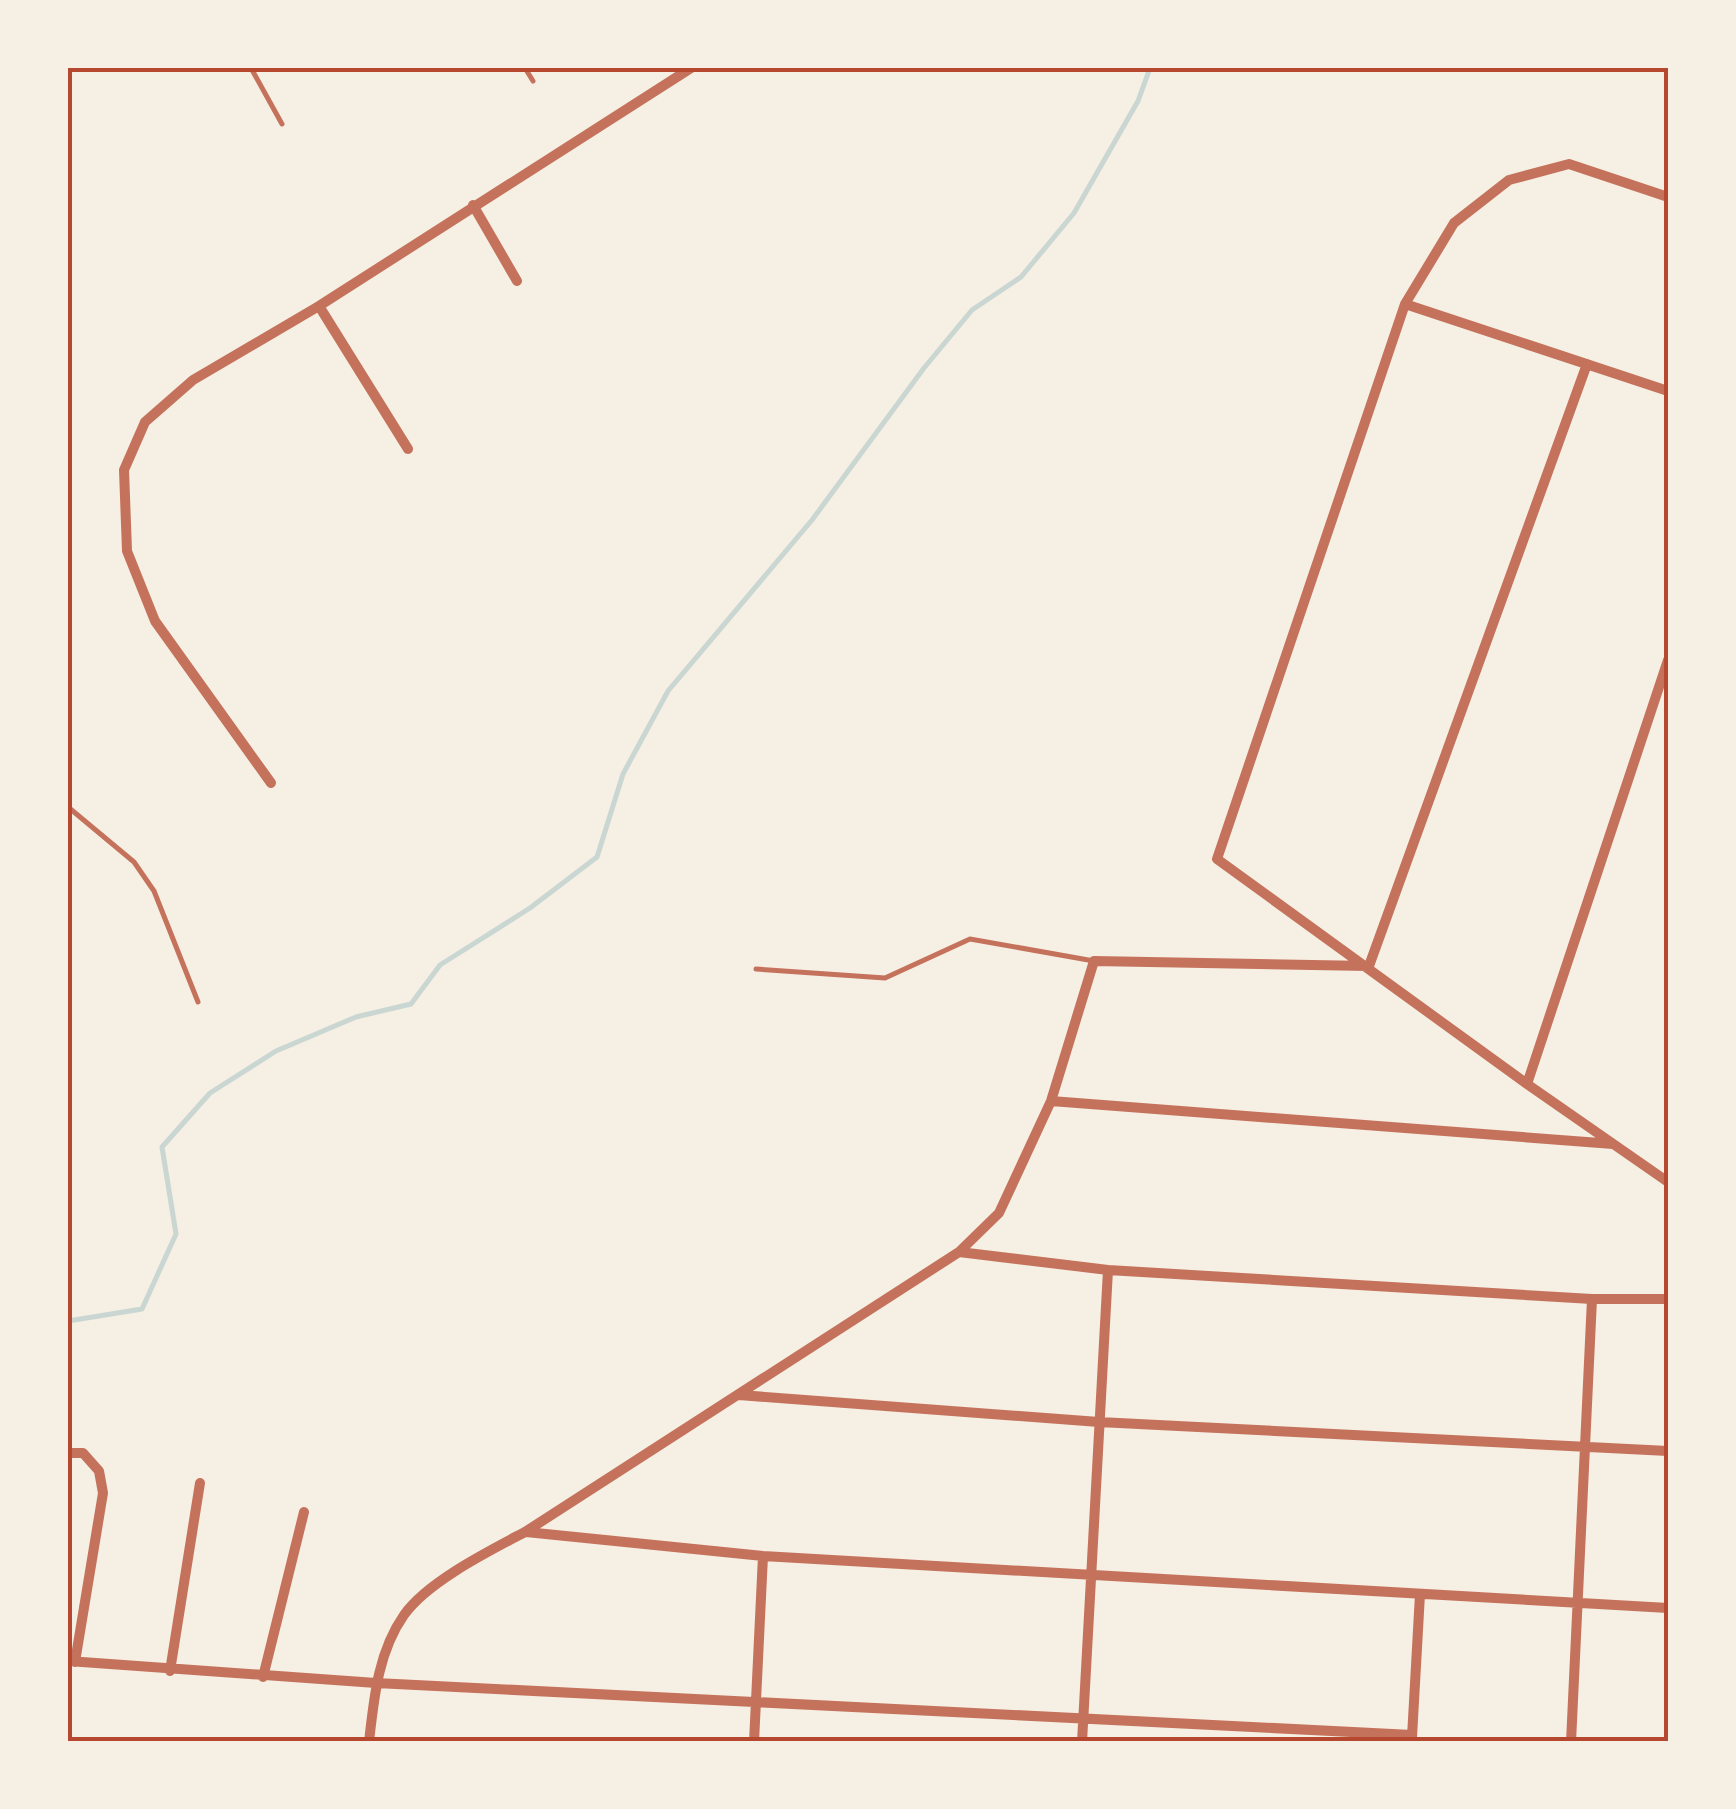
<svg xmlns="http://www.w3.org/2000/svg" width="1736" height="1809" viewBox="0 0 1736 1809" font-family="Quicksand,sans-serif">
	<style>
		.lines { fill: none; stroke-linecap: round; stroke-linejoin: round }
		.stream { stroke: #c9d6d2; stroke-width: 5 }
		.service { stroke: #c5725c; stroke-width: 5 }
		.minor { stroke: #c5725c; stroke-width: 10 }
		.neatline { fill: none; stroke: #b5482f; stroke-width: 4 }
	</style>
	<rect width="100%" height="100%" fill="#f6efe4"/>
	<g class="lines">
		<path class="stream" d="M 68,1321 L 142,1309 L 176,1234 L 162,1147 L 210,1093 L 276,1051 L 356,1017 L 411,1004 L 440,965 L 530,908 L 597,857 L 623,774 L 668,691 L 812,520 L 924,368 L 972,310 L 1021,277 L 1074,213 L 1138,101 L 1150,68"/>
		<path class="service" d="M 251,68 L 282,124
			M 525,68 L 533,81
			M 68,807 L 134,862 L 154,891 L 198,1002
			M 756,969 L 885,978 L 970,939 L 1094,961"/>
		<path class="minor" d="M 1668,197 L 1569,164 L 1509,180 L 1454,223 L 1405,304 L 1217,859 L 1527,1084 L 1668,1182
			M 473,205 L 517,281
			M 1405,304 L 1668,391
			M 319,306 L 408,449
			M 271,783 L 155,621 L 127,551 L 124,470 L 145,422 L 193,380 L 319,306 L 691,68
			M 1369,966 L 1587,364
			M 1527,1084 L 1668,660
			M 1051,1101 L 1613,1144
			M 959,1252 L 1108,1270 L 1592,1299 L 1668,1299
			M 739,1395 L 1099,1422 L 1668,1451
			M 68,1453 L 83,1453 L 99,1471 L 103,1493 L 75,1662
			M 526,1532 L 763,1556 L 1668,1608
			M 68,1661 L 376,1683 L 1412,1735
			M 170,1671 L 200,1483
			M 263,1677 L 304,1512
			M 1412,1737 L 1420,1594
			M 369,1742 C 374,1698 378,1652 404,1615 C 427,1582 489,1551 525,1532 L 959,1252 L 999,1213 L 1051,1101 L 1094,961 L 1368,966
			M 754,1742 L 763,1556
			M 1082,1742 L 1108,1270
			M 1571,1742 L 1592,1299"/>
	</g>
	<rect width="1736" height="1809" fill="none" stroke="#f6efe4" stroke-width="140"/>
	<rect x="70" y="70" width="1596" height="1669" class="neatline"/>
</svg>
